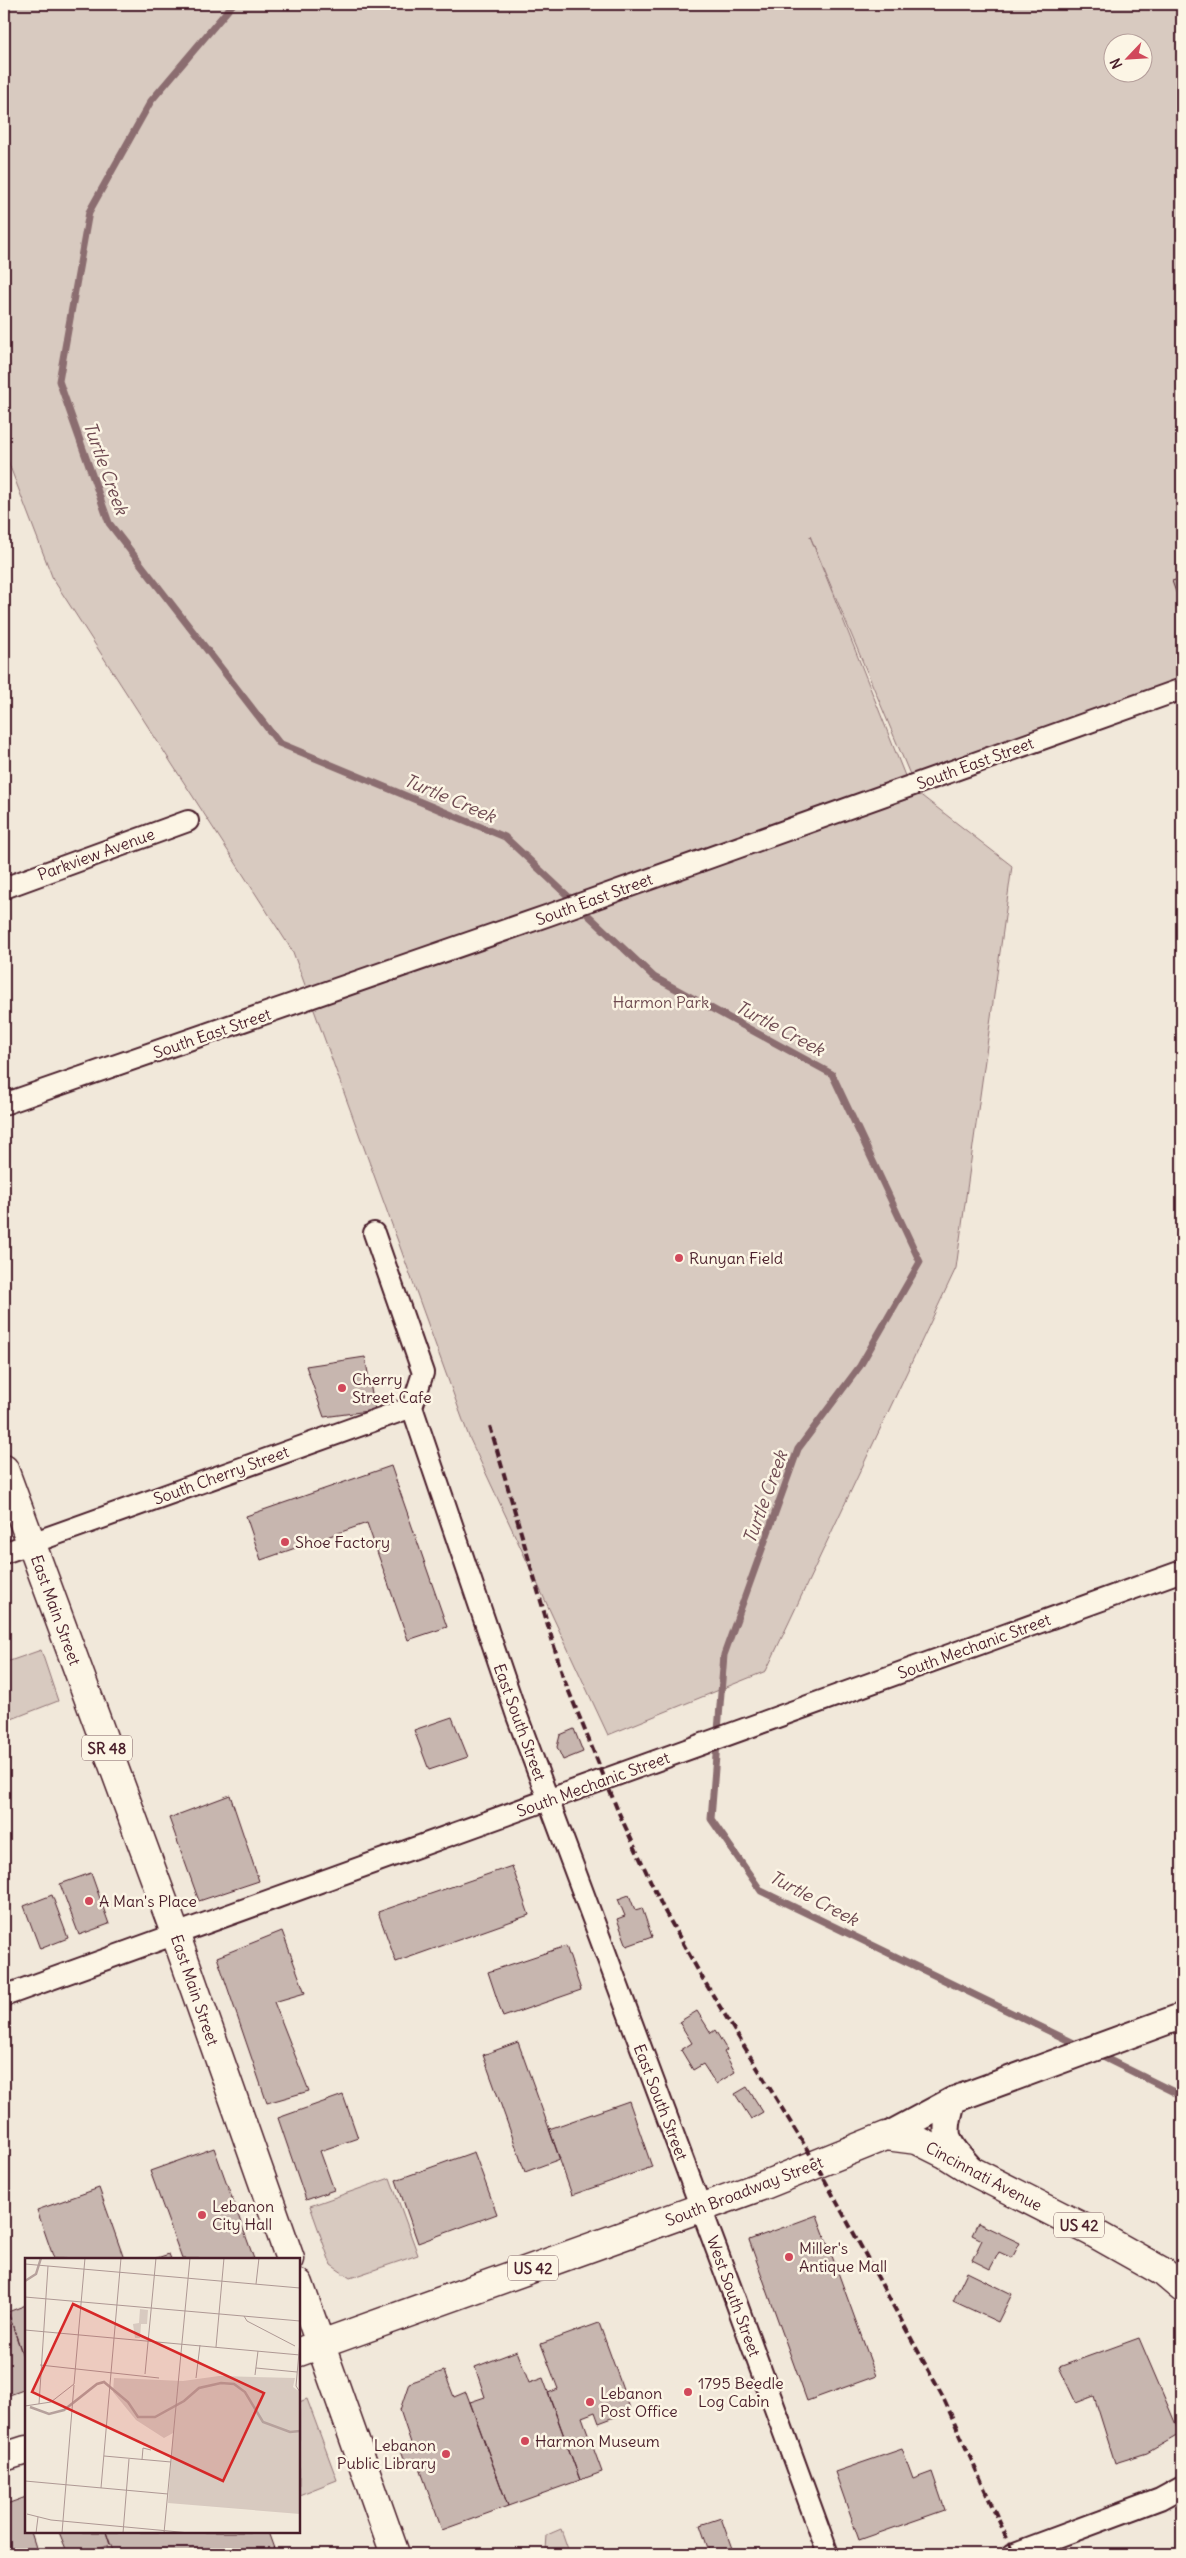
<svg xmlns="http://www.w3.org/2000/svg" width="1186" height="2558" viewBox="0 0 1186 2558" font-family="Delius,sans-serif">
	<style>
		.green { fill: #d8cac0; stroke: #917476; fill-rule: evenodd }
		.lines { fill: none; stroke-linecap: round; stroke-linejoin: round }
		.stream { stroke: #8b6d6f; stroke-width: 7 }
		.building { fill: #c7b6af; stroke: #4a1f2b }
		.minor-casing { stroke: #4a1f2b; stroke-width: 24 }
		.tertiary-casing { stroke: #4a1f2b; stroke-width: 29 }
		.primary-casing { stroke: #4a1f2b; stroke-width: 31 }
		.minor { stroke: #fcf5e5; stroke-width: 20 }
		.tertiary { stroke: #fcf5e5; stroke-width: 25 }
		.primary { stroke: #fcf5e5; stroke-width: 28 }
		.rail { stroke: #4a1f2b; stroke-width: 4; stroke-dasharray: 8 4; stroke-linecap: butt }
		.poi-dot { fill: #d1495b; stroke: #fcf5e5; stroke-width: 2 }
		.labels { text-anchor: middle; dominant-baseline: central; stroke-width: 5; stroke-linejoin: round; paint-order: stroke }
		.shield { fill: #fcf5e5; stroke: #7f5f63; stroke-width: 1 }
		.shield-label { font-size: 15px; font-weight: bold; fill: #4a1f2b }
		.street-label { font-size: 16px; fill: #4a1f2b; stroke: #fcf5e5 }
		.park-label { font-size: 16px; fill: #6e4a50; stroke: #fcf5e5 }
		.poi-label { font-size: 16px; fill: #4a1f2b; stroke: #fcf5e5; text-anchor: start }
		.water-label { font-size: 18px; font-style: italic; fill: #704c53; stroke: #fcf5e5 }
		.inset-river { fill: none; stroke: #b6a19c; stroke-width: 2.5 }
		.inset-road { fill: none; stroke: #ae9894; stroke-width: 1 }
		.view { fill: #d62828; fill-opacity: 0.15; stroke: #d62828; stroke-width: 2.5 }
		.inset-edge { fill: none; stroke: #4a1f2b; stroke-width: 2.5 }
	</style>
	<rect width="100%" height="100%" fill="#f1e8da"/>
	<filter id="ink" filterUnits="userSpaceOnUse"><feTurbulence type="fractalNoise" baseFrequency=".02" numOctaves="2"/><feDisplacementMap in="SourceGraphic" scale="10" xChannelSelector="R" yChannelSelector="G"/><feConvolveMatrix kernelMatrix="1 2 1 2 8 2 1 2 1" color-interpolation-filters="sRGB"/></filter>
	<g filter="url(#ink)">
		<path class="green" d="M 4,4 L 1182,4 L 1182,689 L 914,784 L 810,536 L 909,786 L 1012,866 L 956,1268 L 766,1671 L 608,1735 L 469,1437 L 293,952 L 53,579 L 4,451 ZM 1114,42 L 1144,42 L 1144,72 L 1114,72 Z
			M 41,1650 L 58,1701 L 4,1722 L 4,1663 Z
			M 390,2178 L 418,2255 L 350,2278 L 331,2265 L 310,2206 Z
			M 307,2399 L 337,2480 L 299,2495 L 299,2402 Z
			M 561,2529 L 569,2552 L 563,2554 L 535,2554 L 546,2550 L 547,2535 Z"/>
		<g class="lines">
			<path class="stream" d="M 233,4 L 151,101 L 89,212 L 59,381 L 109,523 L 279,743 L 505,837 L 654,977 L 832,1074 L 920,1262 L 860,1366 L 798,1449 L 724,1655 L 711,1819 L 761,1891 L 1080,2046
				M 1097,2054 L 1182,2096"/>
		</g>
		<path class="building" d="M 1182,578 L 1182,609 L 1172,581 Z
			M 365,1357 L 375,1410 L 324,1417 L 306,1366 Z
			M 391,1466 L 447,1627 L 408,1640 L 367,1523 L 261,1560 L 246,1516 Z
			M 452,1717 L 468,1757 L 429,1770 L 414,1730 Z
			M 574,1729 L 583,1752 L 563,1760 L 557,1747 L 560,1735 Z
			M 230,1795 L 259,1881 L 199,1901 L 169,1818 Z
			M 512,1866 L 529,1915 L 396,1962 L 378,1912 Z
			M 91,1873 L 109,1924 L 79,1935 L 60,1884 Z
			M 52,1895 L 68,1938 L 40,1949 L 24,1906 Z
			M 629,1895 L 635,1910 L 642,1908 L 652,1937 L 627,1946 L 617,1919 L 625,1916 L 618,1899 Z
			M 282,1931 L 305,1993 L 274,2002 L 309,2091 L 267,2103 L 217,1957 Z
			M 566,1946 L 581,1990 L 503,2017 L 488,1972 Z
			M 697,2011 L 711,2033 L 715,2030 L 727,2050 L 724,2052 L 735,2072 L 716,2084 L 703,2064 L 693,2070 L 681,2050 L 692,2043 L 679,2022 Z
			M 518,2042 L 560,2159 L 525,2172 L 483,2055 Z
			M 747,2087 L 763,2112 L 751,2119 L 735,2094 Z
			M 343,2095 L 358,2138 L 320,2151 L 334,2190 L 306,2200 L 278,2118 Z
			M 629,2101 L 652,2167 L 572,2195 L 549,2129 Z
			M 214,2148 L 254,2259 L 182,2259 L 150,2171 Z
			M 474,2152 L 497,2214 L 418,2243 L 396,2180 Z
			M 99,2188 L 124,2259 L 54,2259 L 37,2210 Z
			M 817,2215 L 876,2376 L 807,2401 L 749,2240 Z
			M 978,2223 L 1020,2243 L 1012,2258 L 999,2252 L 990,2269 L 972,2260 L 982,2240 L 972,2235 Z
			M 169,2254 L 171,2259 L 154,2259 Z
			M 967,2272 L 1012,2294 L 998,2322 L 953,2301 Z
			M 26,2305 L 26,2365 L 8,2312 Z
			M 8,2312 L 26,2365 L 26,2389 L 4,2397 L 4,2313 Z
			M 599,2323 L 631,2411 L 599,2423 L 595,2412 L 582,2417 L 602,2472 L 580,2480 L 548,2393 L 558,2389 L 541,2344 Z
			M 1139,2338 L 1180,2434 L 1147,2453 L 1115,2463 L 1094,2396 L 1076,2403 L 1059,2367 Z
			M 517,2351 L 529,2383 L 543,2378 L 580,2480 L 508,2506 L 470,2402 L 485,2397 L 475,2367 Z
			M 444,2371 L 454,2397 L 466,2392 L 508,2506 L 442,2530 L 417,2460 L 406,2464 L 400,2447 L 411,2443 L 400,2410 L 409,2383 Z
			M 902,2449 L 913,2479 L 932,2472 L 945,2510 L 859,2540 L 835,2472 Z
			M 26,2497 L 26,2532 L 31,2532 L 38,2554 L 8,2554 L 4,2541 L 4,2505 Z
			M 721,2518 L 734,2554 L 710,2554 L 700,2525 Z
			M 59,2532 L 106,2532 L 110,2545 L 82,2554 L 68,2554 Z
			M 106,2532 L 268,2532 L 276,2554 L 114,2554 Z"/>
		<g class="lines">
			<g class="minor-casing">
				<path id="minor" d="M 4,888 L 188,821
					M 4,1104 L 549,915 L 1182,689
					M 374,1233 L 423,1373 L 412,1407 L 517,1716 L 735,2299 L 828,2554
					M 4,1553 L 412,1407
					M 4,1996 L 1182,1571
					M 1012,2554 L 1160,2499 L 1182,2487"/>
			</g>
			<g class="tertiary-casing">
				<path id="tertiary" d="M 953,2100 C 942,2137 945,2140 970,2168
					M 886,2136 L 953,2100 L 1182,2016"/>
			</g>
			<g class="primary-casing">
				<path id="primary" d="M 4,1469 L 175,1933 L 290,2259
					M 299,2284 L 395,2554
					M 299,2352 L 767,2184 L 886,2136 L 917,2140 L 945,2154 L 972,2171 L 1092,2232 L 1163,2272 L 1182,2288
					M 4,2457 L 26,2450"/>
			</g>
			<use href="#minor" class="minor"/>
			<use href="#tertiary" class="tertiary"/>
			<use href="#primary" class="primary"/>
			<path class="rail" d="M 490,1426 L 563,1677 L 618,1811 L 663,1908 L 703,1979 L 816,2164 L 943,2397 L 1014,2554"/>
		</g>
	</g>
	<g class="poi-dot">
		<circle cx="679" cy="1258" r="5"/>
		<circle cx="342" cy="1388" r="5"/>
		<circle cx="285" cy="1542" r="5"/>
		<circle cx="89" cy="1901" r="5"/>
		<circle cx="202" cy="2215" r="5"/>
		<circle cx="789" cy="2257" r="5"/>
		<circle cx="688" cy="2392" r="5"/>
		<circle cx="590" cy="2402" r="5"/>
		<circle cx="525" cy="2441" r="5"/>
		<circle cx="446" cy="2454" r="5"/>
	</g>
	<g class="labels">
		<g class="shield">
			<rect x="82" y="1735.5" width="50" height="25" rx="4"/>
			<rect x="1054" y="2212.5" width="50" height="25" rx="4"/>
			<rect x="508" y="2255.5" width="50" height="25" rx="4"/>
		</g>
		<g class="shield-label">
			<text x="107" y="1748">SR 48</text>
			<text x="1079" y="2225">US 42</text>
			<text x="533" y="2268">US 42</text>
		</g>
		<g class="street-label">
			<text transform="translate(975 763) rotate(-20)">South East Street</text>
			<text transform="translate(96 854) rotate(-20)">Parkview Avenue</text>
			<text transform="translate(594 899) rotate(-20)">South East Street</text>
			<text transform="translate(212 1033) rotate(-19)">South East Street</text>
			<text transform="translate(221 1475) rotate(-20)">South Cherry Street</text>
			<text transform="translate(56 1610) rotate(70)">East Main Street</text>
			<text transform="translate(974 1646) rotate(-20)">South Mechanic Street</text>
			<text transform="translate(520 1722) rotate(70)">East South Street</text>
			<text transform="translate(593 1784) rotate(-20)">South Mechanic Street</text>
			<text transform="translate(195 1990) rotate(71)">East Main Street</text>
			<text transform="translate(661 2102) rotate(69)">East South Street</text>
			<text transform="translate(984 2176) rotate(28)">Cincinnati Avenue</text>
			<text transform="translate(744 2191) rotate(-21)">South Broadway Street</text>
			<text transform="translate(734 2296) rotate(70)">West South Street</text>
		</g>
		<g class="park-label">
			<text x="661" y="1002">Harmon Park</text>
		</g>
		<g class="poi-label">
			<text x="689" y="1258">Runyan Field</text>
			<text x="352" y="1379">Cherry<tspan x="352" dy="18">Street Cafe</tspan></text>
			<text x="295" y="1542">Shoe Factory</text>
			<text x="99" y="1901">A Man's Place</text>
			<text x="212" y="2206">Lebanon<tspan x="212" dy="18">City Hall</tspan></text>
			<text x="799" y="2248">Miller's<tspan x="799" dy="18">Antique Mall</tspan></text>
			<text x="698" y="2383">1795 Beedle<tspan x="698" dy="18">Log Cabin</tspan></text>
			<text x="600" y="2393">Lebanon<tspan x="600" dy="18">Post Office</tspan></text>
			<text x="535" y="2441">Harmon Museum</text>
			<text x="436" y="2445" text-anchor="end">Lebanon<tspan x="436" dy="18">Public Library</tspan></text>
		</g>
		<g class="water-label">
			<text transform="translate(106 468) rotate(70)">Turtle Creek</text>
			<text transform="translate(450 798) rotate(23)">Turtle Creek</text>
			<text transform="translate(780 1028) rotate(28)">Turtle Creek</text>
			<text transform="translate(765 1497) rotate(-70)">Turtle Creek</text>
			<text transform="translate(814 1898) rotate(28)">Turtle Creek</text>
		</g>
	</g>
	<g transform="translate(25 2258)">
		<rect width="275" height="275" fill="#f1e8da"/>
		<path d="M 115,51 L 123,52 L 122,66 L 116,66 L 115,80 L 110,80 L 108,66 L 114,65 ZM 194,118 L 270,120 L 268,129 L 275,134 L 275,256 L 143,245 L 148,175 L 139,180 L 111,162 L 88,134 L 89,120 L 158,123 Z" fill="#d8cac0"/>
		<path class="inset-river" d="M 0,23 L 11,16 L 16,0M 5,149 L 24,156 L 39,152 L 72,126 L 79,124 L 103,144 L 113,159 L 130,159 L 159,143 L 174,130 L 196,125 L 209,126 L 220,134 L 238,164 L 265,174 L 275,173"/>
		<path class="inset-road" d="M 0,6 L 275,30M 231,26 L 234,0M 0,39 L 275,63M 219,58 L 222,63 L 270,88M 0,72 L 275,97M 275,83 L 271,128 L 275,134M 191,89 L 199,0M 15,107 L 134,120M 231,110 L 272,114M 120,116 L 131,0M 230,117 L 233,93M 171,120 L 175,87M 14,146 L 23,8M 0,148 L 26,144 L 49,126 L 60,0M 79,198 L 146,204M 117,202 L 118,190 L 126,192M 0,223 L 143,236M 76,230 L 96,0M 2,256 L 26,262 L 165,275M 11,275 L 13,259M 37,275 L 49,127M 98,275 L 104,201M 139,275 L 165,0"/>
		<path class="view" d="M 48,46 L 239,135 L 198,223 L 7,134 Z"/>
		<rect width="275" height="275" class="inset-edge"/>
	</g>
	<rect width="1186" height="2558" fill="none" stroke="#fcf5e5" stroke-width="20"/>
	<rect x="10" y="10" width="1166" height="2538" fill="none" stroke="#4a1f2b" stroke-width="2" filter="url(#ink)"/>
	<g transform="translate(1128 58) rotate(245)"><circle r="24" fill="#fcf5e5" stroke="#b59f9b"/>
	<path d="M0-4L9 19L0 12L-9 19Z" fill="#d1495b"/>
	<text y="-8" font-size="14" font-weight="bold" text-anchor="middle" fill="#4a1f2b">N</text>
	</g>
</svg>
